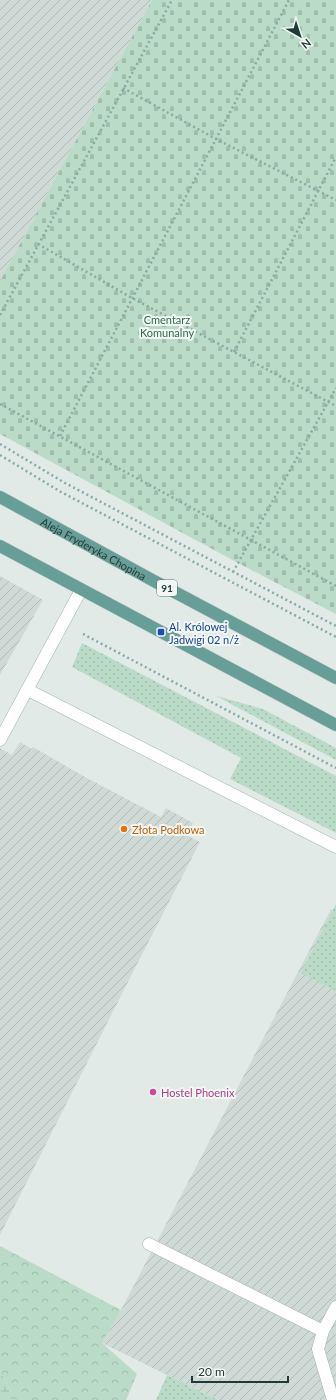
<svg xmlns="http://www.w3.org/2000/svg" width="336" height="1400" viewBox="0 0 336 1400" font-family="Lato,sans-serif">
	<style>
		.industrial { fill: url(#industrial-furrows) }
		.grass { fill: url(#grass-dots) }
		.forest { fill: url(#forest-crowns) }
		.wetland { fill: url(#wetland-marsh) }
		.cemetery { fill: url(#cemetery-stones) }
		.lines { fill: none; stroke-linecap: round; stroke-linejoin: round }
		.minor-casing { stroke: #a4b2af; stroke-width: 13 }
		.major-casing { stroke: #bdc4c3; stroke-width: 13 }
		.path { stroke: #83aca5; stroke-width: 2.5; stroke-dasharray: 2 3; stroke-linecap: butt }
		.minor { stroke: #fff; stroke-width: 12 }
		.major { stroke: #679e97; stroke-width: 12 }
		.transit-dot { fill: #1a4fb4; stroke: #f1f7f5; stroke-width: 1.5 }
		.food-dot { fill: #e8710a; stroke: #f1f7f5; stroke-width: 1.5 }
		.hotel-dot { fill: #d1479c; stroke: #f1f7f5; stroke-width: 1.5 }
		.labels { text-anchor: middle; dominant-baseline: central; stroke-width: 4; stroke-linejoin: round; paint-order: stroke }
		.shield { fill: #f1f7f5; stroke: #607370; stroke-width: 1 }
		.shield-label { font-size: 10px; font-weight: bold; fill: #223a37 }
		.park-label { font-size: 11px; fill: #2f6e50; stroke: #f1f7f5 }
		.street-label { font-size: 11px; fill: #223a37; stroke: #f1f7f5 }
		.transit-label { font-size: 11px; fill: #164399; stroke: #f1f7f5; text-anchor: start }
		.food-label { font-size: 11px; fill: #c56008; stroke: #f1f7f5; text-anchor: start }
		.hotel-label { font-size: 11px; fill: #b23c85; stroke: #f1f7f5; text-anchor: start }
	</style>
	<defs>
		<pattern id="industrial-furrows" width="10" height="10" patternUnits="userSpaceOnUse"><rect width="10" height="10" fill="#cfdad7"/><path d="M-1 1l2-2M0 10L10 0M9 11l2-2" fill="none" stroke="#b1bcb9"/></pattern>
		<pattern id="grass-dots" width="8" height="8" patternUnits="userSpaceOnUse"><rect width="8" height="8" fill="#badbc8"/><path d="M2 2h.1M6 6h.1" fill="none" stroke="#a0bdac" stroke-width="1.8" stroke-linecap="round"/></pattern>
		<pattern id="forest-crowns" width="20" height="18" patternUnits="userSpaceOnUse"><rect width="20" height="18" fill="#badbc8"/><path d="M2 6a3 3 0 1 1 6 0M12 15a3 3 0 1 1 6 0" fill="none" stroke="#a0bdac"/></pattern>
		<pattern id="wetland-marsh" width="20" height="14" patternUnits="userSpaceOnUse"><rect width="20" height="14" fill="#badbc8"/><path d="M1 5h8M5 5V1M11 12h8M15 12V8" fill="none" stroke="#a0bdac"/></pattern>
		<pattern id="cemetery-stones" width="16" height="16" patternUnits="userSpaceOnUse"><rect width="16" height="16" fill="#badbc8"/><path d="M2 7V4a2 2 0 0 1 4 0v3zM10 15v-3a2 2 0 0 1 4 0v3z" fill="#a0bdac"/></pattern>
	</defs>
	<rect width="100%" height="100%" fill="#e1eae7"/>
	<path class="industrial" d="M 0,0 L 152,0 L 0,281 Z
		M 0,576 L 43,600 L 0,675 Z
		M 20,742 L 32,749 L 33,747 L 85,777 L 161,817 L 166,808 L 193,823 L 187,835 L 200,842 L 134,970 L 0,1235 L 0,748 L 12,755 Z
		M 331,909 L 336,912 L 336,1400 L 218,1400 L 102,1343 L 121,1310 Z"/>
	<path class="grass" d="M 82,643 L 336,776 L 336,833 L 230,779 L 241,758 L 72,667 Z
		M 216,696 L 263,709 L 336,748 L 336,760 Z
		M 336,904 L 336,991 L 301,973 Z
		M 167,1375 L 218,1400 L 156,1400 Z"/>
	<path class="forest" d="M 0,1246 L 121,1310 L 102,1343 L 137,1374 L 126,1400 L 18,1400 L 12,1395 L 0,1370 Z"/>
	<path class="wetland" d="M 0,1370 L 12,1395 L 18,1400 L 0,1400 Z"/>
	<path class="cemetery" d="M 152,0 L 336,0 L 336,614 L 238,563 L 0,434 L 0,281 Z"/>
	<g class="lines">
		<g class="minor-casing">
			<path id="minor" d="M 28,690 L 336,847
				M 0,740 L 81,590
				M 149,1244 L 323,1331 L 336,1307
				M 323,1331 L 318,1349 L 333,1400"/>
		</g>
		<g class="major-casing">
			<g id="major">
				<path id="s1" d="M 0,497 L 154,581 L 336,678"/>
				<path d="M 0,546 L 336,725"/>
			</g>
		</g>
		<path class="path" d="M 123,88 L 216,139 L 336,200
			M 38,244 L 132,298 L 336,406
			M 0,315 L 172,0
			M 234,352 L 336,157
			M 0,404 L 336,586
			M 60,436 L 289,0
			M 0,444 L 65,483 L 336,626
			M 0,455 L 61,492 L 336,637
			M 233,572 L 336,388
			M 83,634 L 336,768"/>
		<use href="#minor" class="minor"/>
		<use href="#major" class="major"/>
	</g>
	<rect class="transit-dot" x="157" y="628" width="8" height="8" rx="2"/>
	<circle class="food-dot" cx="124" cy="829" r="4"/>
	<circle class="hotel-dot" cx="153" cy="1092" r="4"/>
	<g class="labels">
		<rect class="shield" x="157" y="580" width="20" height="16" rx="3"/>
		<g class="shield-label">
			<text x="167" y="588">91</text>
		</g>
		<g class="park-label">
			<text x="167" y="319">Cmentarz<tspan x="167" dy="13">Komunalny</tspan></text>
		</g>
		<g class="street-label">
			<text stroke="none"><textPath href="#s1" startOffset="107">Aleja Fryderyka Chopina</textPath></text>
		</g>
		<g class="transit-label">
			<text x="169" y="626">Al. Królowej<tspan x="169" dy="13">Jadwigi 02 n/ż</tspan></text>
		</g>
		<g class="food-label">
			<text x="132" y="829">Złota Podkowa</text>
		</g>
		<g class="hotel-label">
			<text x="161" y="1092">Hostel Phoenix</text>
		</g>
	</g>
	<g transform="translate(300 36) rotate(141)" stroke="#f1f7f5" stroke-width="3" paint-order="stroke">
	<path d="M0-3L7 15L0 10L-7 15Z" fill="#223a37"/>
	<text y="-6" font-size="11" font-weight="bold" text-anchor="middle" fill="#223a37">N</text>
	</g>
	<path d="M192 1376v6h96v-6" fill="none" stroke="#223a37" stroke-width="2"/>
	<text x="198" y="1376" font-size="12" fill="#223a37" stroke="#f1f7f5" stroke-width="3" paint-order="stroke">20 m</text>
</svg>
